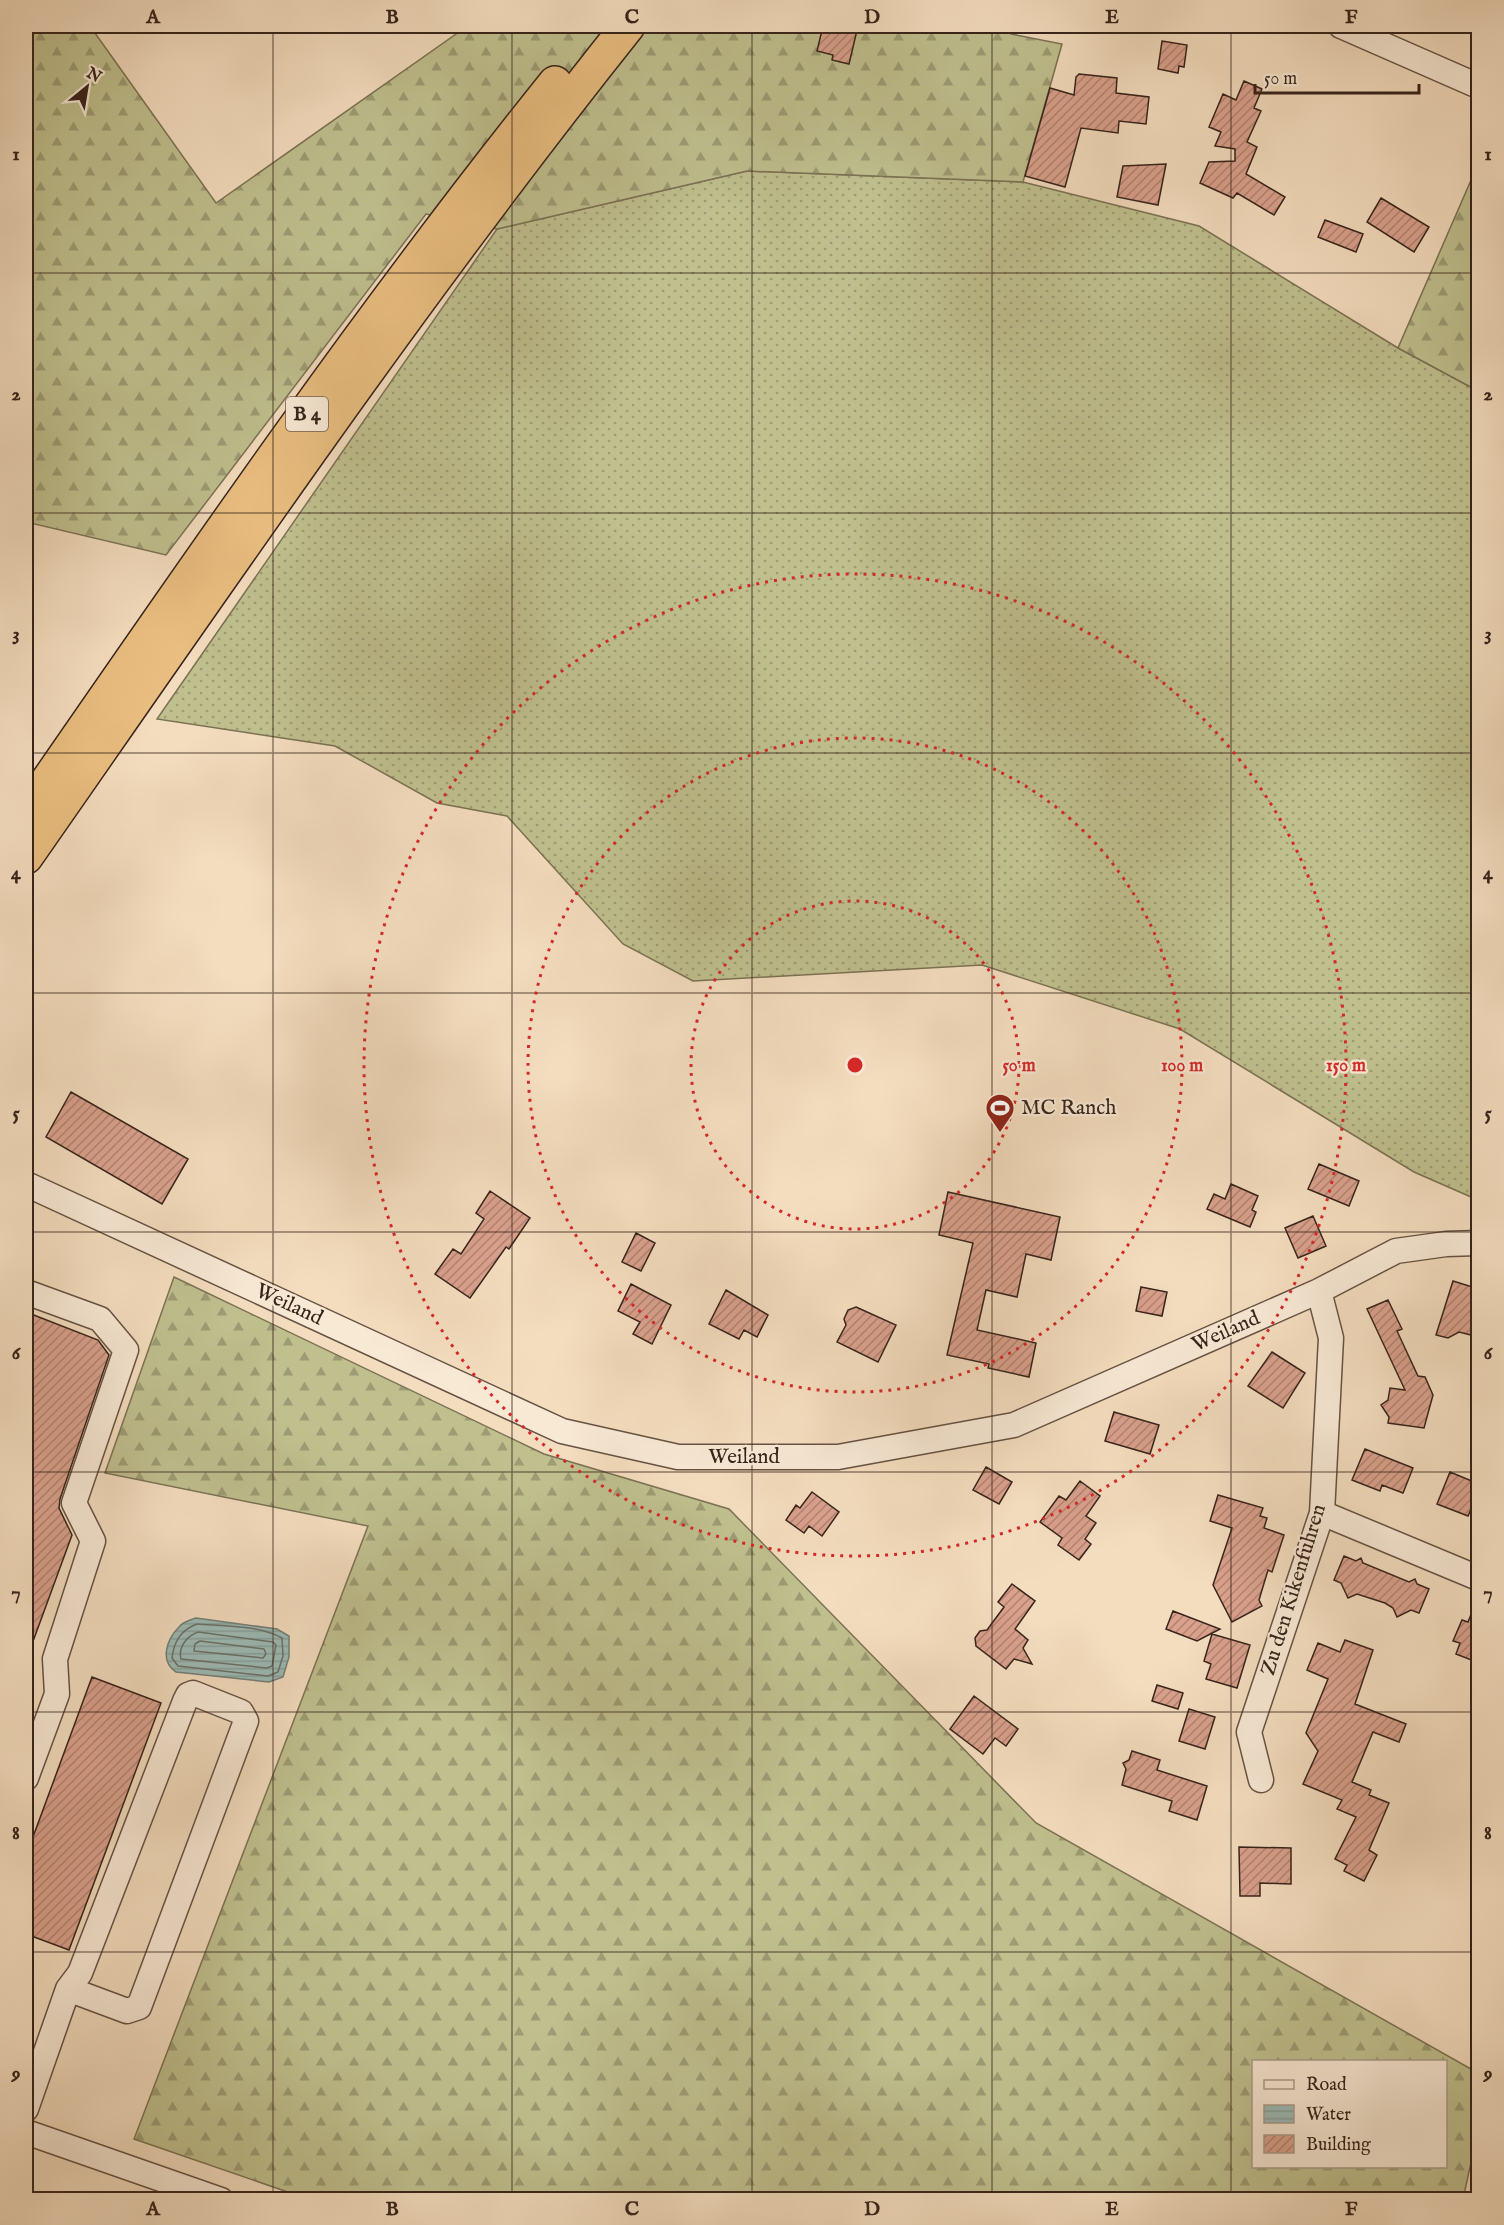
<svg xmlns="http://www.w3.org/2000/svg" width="1504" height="2225" viewBox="0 0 1504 2225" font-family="'IM FELL English',serif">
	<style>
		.grass { fill: url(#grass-dots); stroke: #7b7254; stroke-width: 1.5 }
		.forest { fill: url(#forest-firs); stroke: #7b7254; stroke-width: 1.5; fill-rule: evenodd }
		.water { fill: url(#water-rules); stroke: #737e78; stroke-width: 1.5 }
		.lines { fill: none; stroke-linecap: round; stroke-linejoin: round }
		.shore { stroke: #696f68; stroke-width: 1.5 }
		.building { fill: url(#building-hatch); stroke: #36231a; stroke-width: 1.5 }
		.minor-casing { stroke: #665243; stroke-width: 27 }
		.highway-casing { stroke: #36231a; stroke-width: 36 }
		.minor { stroke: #f8e9d5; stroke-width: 24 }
		.highway { stroke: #eabe80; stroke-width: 33 }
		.grid { fill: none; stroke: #36231a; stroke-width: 1.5; stroke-opacity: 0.55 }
		.ring { fill: none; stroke: #d62828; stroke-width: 3; stroke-dasharray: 3 6 }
		.labels { text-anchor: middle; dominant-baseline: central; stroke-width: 4.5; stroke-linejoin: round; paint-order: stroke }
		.shield { fill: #f8e9d5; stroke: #705e52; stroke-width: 1.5 }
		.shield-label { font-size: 20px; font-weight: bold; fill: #36231a }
		.poi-label { font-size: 21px; fill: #36231a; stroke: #f8e9d5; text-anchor: start }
		.street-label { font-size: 21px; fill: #36231a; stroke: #f8e9d5 }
		.centre { fill: #d62828; stroke: #f8e9d5; stroke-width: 3 }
		.ring-label { font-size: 18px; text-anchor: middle; font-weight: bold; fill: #d62828; stroke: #f8e9d5; stroke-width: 4.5; stroke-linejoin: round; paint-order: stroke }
		.neatline { fill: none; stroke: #36231a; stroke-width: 2 }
		.grid-label { font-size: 20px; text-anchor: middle; font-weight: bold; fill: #36231a }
	</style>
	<defs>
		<pattern id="grass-dots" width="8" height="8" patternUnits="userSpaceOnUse" patternTransform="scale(1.5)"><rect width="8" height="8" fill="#c0c08f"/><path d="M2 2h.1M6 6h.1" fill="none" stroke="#9d9c74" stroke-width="1.8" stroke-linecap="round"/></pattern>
		<pattern id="forest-firs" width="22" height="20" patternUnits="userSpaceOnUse" patternTransform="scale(1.5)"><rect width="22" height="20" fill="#c0c08f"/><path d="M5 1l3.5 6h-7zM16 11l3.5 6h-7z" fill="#9d9c74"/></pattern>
		<pattern id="water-rules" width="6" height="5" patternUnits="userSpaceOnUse" patternTransform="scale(1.5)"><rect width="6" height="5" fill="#9cbbb7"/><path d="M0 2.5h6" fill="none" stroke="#87a09d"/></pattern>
		<pattern id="building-hatch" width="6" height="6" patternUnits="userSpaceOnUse" patternTransform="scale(1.5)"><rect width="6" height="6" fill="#daa18d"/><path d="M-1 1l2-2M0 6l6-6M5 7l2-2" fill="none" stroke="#b28372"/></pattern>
	</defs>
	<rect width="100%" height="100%" fill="#f4ddbf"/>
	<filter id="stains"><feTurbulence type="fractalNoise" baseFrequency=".00333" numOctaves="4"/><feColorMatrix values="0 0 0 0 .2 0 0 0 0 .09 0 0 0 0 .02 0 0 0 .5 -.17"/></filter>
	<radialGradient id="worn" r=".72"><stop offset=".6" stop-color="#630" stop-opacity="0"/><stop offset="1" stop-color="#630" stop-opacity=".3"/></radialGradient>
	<path class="grass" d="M 747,171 L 1023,182 L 1199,226 L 1398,348 L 1478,391 L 1478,1200 L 1414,1172 L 1180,1029 L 982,965 L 693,981 L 623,944 L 507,816 L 437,803 L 335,746 L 157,719 L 497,229 Z"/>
	<path class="forest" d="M 26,26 L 90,26 L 216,203 L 456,34 L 452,26 L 1013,26 L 1011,34 L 1062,44 L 1023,182 L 747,171 L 497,229 L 426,214 L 166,555 L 26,522 Z
		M 1478,164 L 1478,391 L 1398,348 Z
		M 174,1277 L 544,1454 L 729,1509 L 1036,1823 L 1478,2073 L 1478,2131 L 1463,2199 L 311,2200 L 134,2139 L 368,1526 L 105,1473 ZM 1254,2062 L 1446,2062 L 1446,2166 L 1254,2166 Z"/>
	<path class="water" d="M 196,1618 L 277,1629 L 289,1636 L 289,1657 L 283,1677 L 269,1682 L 176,1672 C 159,1661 167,1639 179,1627 C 182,1622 190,1620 196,1618 Z"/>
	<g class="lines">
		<path class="shore" d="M 197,1624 C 223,1626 259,1625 282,1638 L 283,1656 L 278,1672 L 268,1676 L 178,1666 L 172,1658 C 174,1641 181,1630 197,1624 Z
			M 198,1632 L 273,1642 L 276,1645 L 272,1666 L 267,1668 L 181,1659 C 178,1647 187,1636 198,1632 Z
			M 200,1641 L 264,1649 L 266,1654 L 263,1658 L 194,1651 L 195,1644 Z"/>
	</g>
	<path class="building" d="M 823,26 L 858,26 L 849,64 L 832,60 L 833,55 L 817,51 Z
		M 1162,41 L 1187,45 L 1184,67 L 1179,66 L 1178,73 L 1158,69 Z
		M 1079,74 L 1117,78 L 1116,93 L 1149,97 L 1146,124 L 1119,121 L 1118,133 L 1081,128 L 1065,187 L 1025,176 L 1050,88 L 1074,95 L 1076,77 Z
		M 1244,81 L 1262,89 L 1254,108 L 1261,111 L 1247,142 L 1257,147 L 1246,174 L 1285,197 L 1274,215 L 1237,193 L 1233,198 L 1200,183 L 1209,162 L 1235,161 L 1235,149 L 1215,146 L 1221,132 L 1209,127 L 1223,94 L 1236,100 Z
		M 1166,164 L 1158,205 L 1117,197 L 1123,166 Z
		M 1381,198 L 1429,227 L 1414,252 L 1367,222 Z
		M 1325,220 L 1363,234 L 1356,252 L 1318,237 Z
		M 71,1092 L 188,1159 L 162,1204 L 46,1137 Z
		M 1319,1164 L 1359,1181 L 1349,1206 L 1308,1189 Z
		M 1231,1184 L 1258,1196 L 1252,1210 L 1256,1212 L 1250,1227 L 1207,1209 L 1214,1194 L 1225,1199 Z
		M 490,1191 L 530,1218 L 509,1249 L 506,1247 L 470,1298 L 435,1274 L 453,1249 L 461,1254 L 484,1219 L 476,1213 Z
		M 948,1192 L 1060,1217 L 1051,1260 L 1026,1254 L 1017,1297 L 986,1290 L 977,1330 L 1036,1343 L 1029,1377 L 988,1368 L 989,1364 L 947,1355 L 973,1243 L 939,1235 Z
		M 1313,1216 L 1326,1246 L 1298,1258 L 1285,1228 Z
		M 636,1233 L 655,1243 L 641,1271 L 622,1262 Z
		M 1453,1281 L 1479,1289 L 1479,1311 L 1471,1335 L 1459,1332 L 1448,1338 L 1436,1335 Z
		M 631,1284 L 671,1305 L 652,1344 L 633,1334 L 640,1322 L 618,1311 Z
		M 1141,1287 L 1167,1292 L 1162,1316 L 1136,1311 Z
		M 726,1290 L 768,1315 L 757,1337 L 744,1330 L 739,1339 L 709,1324 Z
		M 1388,1300 L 1402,1329 L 1397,1331 L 1418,1376 L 1425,1377 L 1433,1395 L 1424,1428 L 1388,1423 L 1389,1417 L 1381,1405 L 1388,1400 L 1390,1388 L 1405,1390 L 1367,1309 Z
		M 856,1307 L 896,1325 L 878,1362 L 837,1342 L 846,1325 L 844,1319 L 848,1310 Z
		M 26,1312 L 98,1340 L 109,1355 L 60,1499 L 59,1508 L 72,1535 L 28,1655 L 26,1655 Z
		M 1272,1352 L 1305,1373 L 1283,1408 L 1248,1386 Z
		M 1114,1412 L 1159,1425 L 1150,1454 L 1105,1441 Z
		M 1365,1449 L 1413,1468 L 1403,1493 L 1382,1485 L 1380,1491 L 1352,1480 Z
		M 986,1467 L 1012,1482 L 999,1504 L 973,1490 Z
		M 1450,1472 L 1479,1484 L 1479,1491 L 1468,1516 L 1437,1504 Z
		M 1080,1481 L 1100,1496 L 1086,1516 L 1096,1523 L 1085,1539 L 1091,1544 L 1079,1560 L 1058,1545 L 1062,1538 L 1040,1522 L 1059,1496 L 1066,1500 Z
		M 812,1492 L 839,1512 L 822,1536 L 809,1526 L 804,1533 L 786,1520 L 796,1505 L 800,1508 Z
		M 1218,1495 L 1263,1508 L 1260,1516 L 1267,1518 L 1264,1528 L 1284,1535 L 1272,1572 L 1268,1570 L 1259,1600 L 1262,1606 L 1232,1622 L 1213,1585 L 1232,1528 L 1210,1521 Z
		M 1344,1556 L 1356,1561 L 1361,1558 L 1363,1563 L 1409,1582 L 1415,1579 L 1417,1584 L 1429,1589 L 1419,1613 L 1411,1610 L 1397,1617 L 1393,1608 L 1385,1603 L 1357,1594 L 1348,1598 L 1341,1583 L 1334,1580 Z
		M 1012,1584 L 1035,1601 L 1015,1629 L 1028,1640 L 1023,1648 L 1032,1664 L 1014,1659 L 1006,1669 L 976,1646 L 975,1638 L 980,1631 L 987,1630 L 1004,1607 L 998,1602 Z
		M 1477,1599 L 1479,1599 L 1479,1663 L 1456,1654 L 1460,1643 L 1453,1641 L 1462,1620 L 1468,1622 Z
		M 1173,1611 L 1220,1629 L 1197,1641 L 1166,1629 Z
		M 1212,1634 L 1250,1645 L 1237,1688 L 1206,1679 L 1211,1664 L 1204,1661 Z
		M 1345,1640 L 1373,1650 L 1355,1704 L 1406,1724 L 1399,1742 L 1373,1732 L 1352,1782 L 1371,1790 L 1369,1795 L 1389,1803 L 1369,1850 L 1377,1855 L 1364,1881 L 1344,1871 L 1347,1865 L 1335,1859 L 1356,1817 L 1337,1809 L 1342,1800 L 1303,1784 L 1318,1751 L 1306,1733 L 1328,1679 L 1307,1670 L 1318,1643 L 1340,1652 Z
		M 92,1677 L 161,1703 L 69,1950 L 26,1934 L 26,1856 Z
		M 1157,1685 L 1183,1693 L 1178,1709 L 1152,1701 Z
		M 974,1696 L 1018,1729 L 1006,1746 L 995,1738 L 983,1754 L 950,1729 Z
		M 1189,1709 L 1215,1717 L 1205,1749 L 1179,1741 Z
		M 1132,1751 L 1160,1760 L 1157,1770 L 1207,1786 L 1197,1820 L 1169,1811 L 1172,1801 L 1122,1785 L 1126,1769 L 1123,1763 L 1129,1760 Z
		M 1239,1847 L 1291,1848 L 1291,1884 L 1260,1883 L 1260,1896 L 1240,1896 Z"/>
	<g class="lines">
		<g class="minor-casing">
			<path id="minor" d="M 1341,26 L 1478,86
				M 26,1184 L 562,1431 L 678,1457 L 838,1457 L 1014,1425 L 1319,1291 L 1396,1251 L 1446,1244 L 1478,1243
				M 26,1292 L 100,1319 L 126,1350 L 74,1503 L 93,1541 L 55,1659 L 57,1694 L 26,1778
				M 1322,1513 L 1478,1578
				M 1261,1780 L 1249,1732 L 1322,1513 L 1331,1338 L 1319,1291
				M 26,2109 L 68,1989 L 80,1973 L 185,1701 L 188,1695 L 193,1693 L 241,1712 L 246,1721 L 139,2007 L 127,2011 L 68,1989
				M 26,2132 L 221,2200"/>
		</g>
		<g class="highway-casing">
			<path id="highway" d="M 26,812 C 196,566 367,317 555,83
				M 26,857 C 222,576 415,293 628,26"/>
		</g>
		<use href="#minor" class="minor"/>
		<use href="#highway" class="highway"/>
	</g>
	<path class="grid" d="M 273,26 L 273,2200M 512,26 L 512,2200M 752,26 L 752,2200M 992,26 L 992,2200M 1231,26 L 1231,2200M 26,273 L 1478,273M 26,513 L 1478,513M 26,753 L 1478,753M 26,993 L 1478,993M 26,1232 L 1478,1232M 26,1472 L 1478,1472M 26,1712 L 1478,1712M 26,1952 L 1478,1952"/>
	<g class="ring">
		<circle cx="855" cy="1065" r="164"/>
		<circle cx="855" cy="1065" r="327"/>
		<circle cx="855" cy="1065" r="491"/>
	</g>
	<defs>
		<g id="stadium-pin" transform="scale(1.5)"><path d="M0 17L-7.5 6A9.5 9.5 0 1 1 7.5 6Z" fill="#8f2418" stroke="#f8e9d5"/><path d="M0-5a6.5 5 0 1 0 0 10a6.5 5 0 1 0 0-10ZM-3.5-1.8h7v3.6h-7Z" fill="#fff"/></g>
	</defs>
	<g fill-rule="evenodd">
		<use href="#stadium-pin" x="1000" y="1108"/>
	</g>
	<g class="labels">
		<rect class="shield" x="286" y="397" width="42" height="34" rx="4.5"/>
		<g class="shield-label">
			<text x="307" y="414">B 4</text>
		</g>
		<g class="poi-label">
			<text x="1021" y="1108">MC Ranch</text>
		</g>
		<g class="street-label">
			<text transform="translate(289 1305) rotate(25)">Weiland</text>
			<text transform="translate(1226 1332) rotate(-24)">Weiland</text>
			<text x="744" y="1457">Weiland</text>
			<text transform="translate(1294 1590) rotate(-73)">Zu den Kikenfuhren</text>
		</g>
	</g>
	<circle cx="855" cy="1065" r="9" class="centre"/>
	<g class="ring-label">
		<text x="1019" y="1071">50 m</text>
		<text x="1182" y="1071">100 m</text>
		<text x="1346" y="1071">150 m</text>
	</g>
	<rect width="1504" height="2225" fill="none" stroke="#f4ddbf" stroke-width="66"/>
	<rect x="1252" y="2060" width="195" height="108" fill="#f8e9d5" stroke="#aa9a8a" stroke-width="1.5"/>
	<rect x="1264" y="2080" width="30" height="9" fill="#f8e9d5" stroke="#aa9a8a" stroke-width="1.5"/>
	<text x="1306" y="2090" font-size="18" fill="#36231a">Road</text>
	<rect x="1264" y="2105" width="30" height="18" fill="url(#water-rules)" stroke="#aa9a8a" stroke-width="1.5"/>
	<text x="1306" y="2120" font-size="18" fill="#36231a">Water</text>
	<rect x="1264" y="2135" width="30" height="18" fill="url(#building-hatch)" stroke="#aa9a8a" stroke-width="1.5"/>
	<text x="1306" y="2150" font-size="18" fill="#36231a">Building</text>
	<g transform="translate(87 87) rotate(30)" stroke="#f8e9d5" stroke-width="4.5" paint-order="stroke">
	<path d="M0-4.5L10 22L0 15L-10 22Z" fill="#36231a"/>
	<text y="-9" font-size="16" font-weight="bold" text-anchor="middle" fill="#36231a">N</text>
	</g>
	<path d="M1255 84v9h164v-9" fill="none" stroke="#36231a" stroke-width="3"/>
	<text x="1264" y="84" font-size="18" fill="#36231a" stroke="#f8e9d5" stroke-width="4.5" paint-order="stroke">50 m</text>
	<rect x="33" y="33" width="1438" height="2159" class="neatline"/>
	<g class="grid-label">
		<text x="153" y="23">A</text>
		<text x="392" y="23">B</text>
		<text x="632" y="23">C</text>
		<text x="872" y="23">D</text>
		<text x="1112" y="23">E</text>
		<text x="1351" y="23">F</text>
		<text x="16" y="160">1</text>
		<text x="1488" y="160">1</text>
		<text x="16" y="400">2</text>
		<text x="1488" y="400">2</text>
		<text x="16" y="640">3</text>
		<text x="1488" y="640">3</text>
		<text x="16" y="879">4</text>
		<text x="1488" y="879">4</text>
		<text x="16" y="1119">5</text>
		<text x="1488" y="1119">5</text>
		<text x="16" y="1359">6</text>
		<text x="1488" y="1359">6</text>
		<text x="16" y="1599">7</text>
		<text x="1488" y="1599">7</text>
		<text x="16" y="1839">8</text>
		<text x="1488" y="1839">8</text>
		<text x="16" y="2079">9</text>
		<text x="1488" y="2079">9</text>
		<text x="153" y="2215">A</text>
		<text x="392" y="2215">B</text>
		<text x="632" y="2215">C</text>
		<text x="872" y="2215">D</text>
		<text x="1112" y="2215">E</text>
		<text x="1351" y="2215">F</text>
	</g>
	<rect width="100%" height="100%" filter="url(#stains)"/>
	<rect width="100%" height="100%" fill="url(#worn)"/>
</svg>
